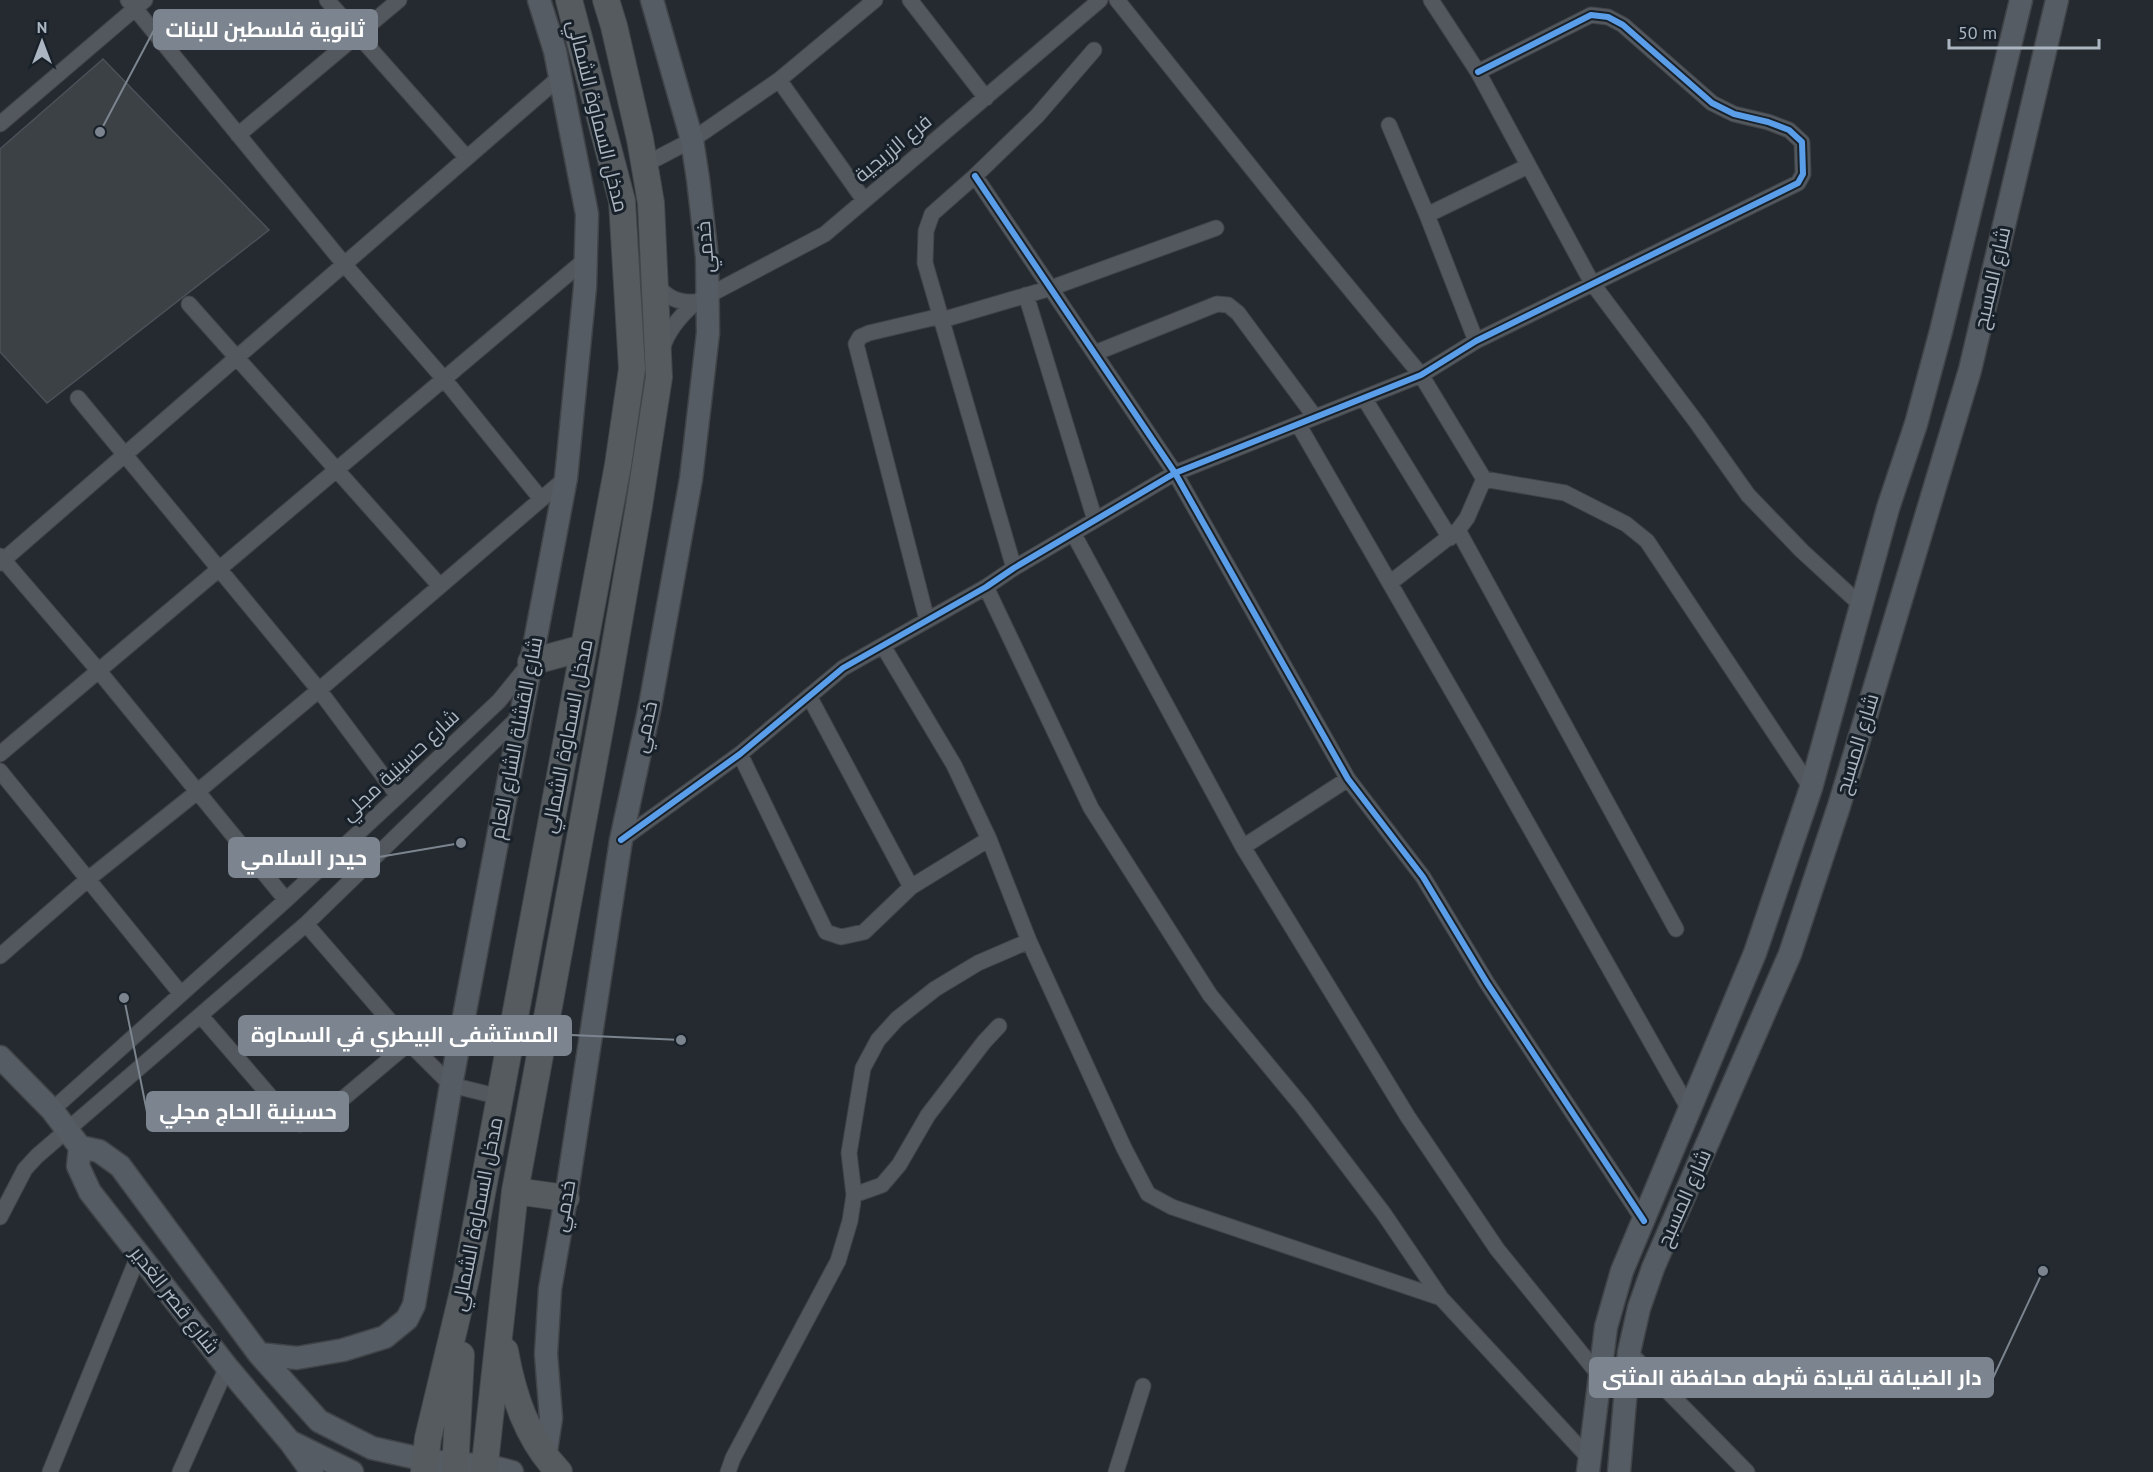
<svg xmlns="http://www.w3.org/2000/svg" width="2153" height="1472" viewBox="0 0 2153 1472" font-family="'PT Sans',Cairo,sans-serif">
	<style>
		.building { fill: #3c4146; stroke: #4b5158; stroke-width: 1.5 }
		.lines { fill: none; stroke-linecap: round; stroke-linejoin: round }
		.minor-casing { stroke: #404448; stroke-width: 17 }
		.secondary-casing { stroke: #404448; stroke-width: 25 }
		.trunk-casing { stroke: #40464b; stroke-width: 28 }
		.minor { stroke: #53585e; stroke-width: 15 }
		.secondary { stroke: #565c63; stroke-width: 22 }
		.trunk { stroke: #565b5f; stroke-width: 26 }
		.cycleway-casing { stroke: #182129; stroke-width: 10 }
		.cycleway { stroke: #5a9eea; stroke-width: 6 }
		.labels { text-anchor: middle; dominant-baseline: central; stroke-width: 6; stroke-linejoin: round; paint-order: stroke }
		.street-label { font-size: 20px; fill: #acb6c2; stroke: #182129 }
		.leader { fill: none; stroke: #7c858f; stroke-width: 2 }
		.callout-dot { fill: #7c858f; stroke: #182129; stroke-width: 2 }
		.callout { fill: #7c858f; stroke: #7c858f; stroke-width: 2 }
		.callout-label { font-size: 21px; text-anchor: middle; font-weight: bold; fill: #fff }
	</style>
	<rect width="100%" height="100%" fill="#242a2f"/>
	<path class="building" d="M 103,59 L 269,230 L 47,403 L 0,352 L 0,149 Z"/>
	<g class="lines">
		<g class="minor-casing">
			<path id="minor" d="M 128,0 L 344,264 L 444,379 L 541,499
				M 327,0 L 467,158
				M 910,0 L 986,98
				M 1117,0 L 1302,231 L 1421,375 L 1484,479 L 1565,493 L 1626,524 L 1647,541 L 1811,788
				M 1431,0 L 1478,72 L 1592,283 L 1697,423 L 1748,495 L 1802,551 L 1862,606
				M 779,80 L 864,200
				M 0,124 L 145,0
				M 1389,125 L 1427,215 L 1476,341
				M 238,135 L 399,0
				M 644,165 L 692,140 L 779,80 L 875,0
				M 975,176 L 1175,473 L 1348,779 L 1423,877 L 1487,983 L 1644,1221
				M 1427,215 L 1528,166
				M 655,283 C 667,298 678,303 696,302
				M 1026,295 L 1095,520
				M 189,304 L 440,586
				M 942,320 L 1051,288 L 1216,228
				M 662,350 C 667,330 681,315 696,302 L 825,234 L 1100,0
				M 1095,353 L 1217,304 L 1228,305 L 1238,313 L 1315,417
				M 78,398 L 319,690 L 398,796
				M 1364,398 L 1450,538
				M 1298,424 L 1478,736 L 1689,1109
				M 1458,530 L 1676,929
				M 1073,533 L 1243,847 L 1408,1117 L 1497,1249 L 1599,1375
				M 0,556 L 98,670 L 286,900
				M 0,563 L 560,77
				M 1014,568 L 925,263 L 926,231 L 932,214 L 975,176 L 1037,116 L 1094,50
				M 1390,583 L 1458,530 L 1467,518 L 1484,479
				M 986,587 L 1091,808 L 1210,995 L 1302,1106 L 1384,1214 L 1441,1298 L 1589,1458
				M 927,620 L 856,344 L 860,337 L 869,333 L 941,316
				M 883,646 L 954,765 L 989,839 L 1029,941 L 1124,1148 L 1148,1194 L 1172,1207 L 1441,1298
				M 809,696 L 911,887
				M 0,754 L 586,259
				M 740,754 L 826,932 L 841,937 L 864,932 L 911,887 L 989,839
				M 0,771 L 181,994
				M 621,840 L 740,754 L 843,668 L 986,587 L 1014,568 L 1175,473 L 1421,375 L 1476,341 L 1798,183 L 1803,174 L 1802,142 L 1789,130 L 1768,122 L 1734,114 L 1712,103 L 1623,25 L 1608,17 L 1591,15 L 1478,72
				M 1243,847 L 1348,779
				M 306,924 L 409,1043 L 451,1085 L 500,1097
				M 0,956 L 87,880 L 197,792 L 319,690 L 566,478
				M 201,1016 L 288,1117 L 300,1124 L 320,1118 L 409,1043
				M 52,1110 L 286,900 L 398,796 L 499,701 L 529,664
				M 854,1195 L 882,1185 L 899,1165 L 928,1115 L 984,1042 L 999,1026
				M 0,1217 L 25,1169 L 37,1156 L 306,924 L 520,716
				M 1629,1352 L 1747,1472
				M 50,1472 L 139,1254
				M 180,1472 L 227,1367
				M 728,1472 L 733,1458 L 838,1261 L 850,1221 L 854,1195 L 849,1153 L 863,1068 L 878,1040 L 897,1019 L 935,989 L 978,963 L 1029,941
				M 1116,1472 L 1143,1386"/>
		</g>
		<g class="secondary-casing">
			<path id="secondary" d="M 0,1057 L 52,1110 L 80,1147
				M 80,1147 L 99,1151 L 120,1166 L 259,1354 L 319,1421 L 372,1448 L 426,1460 L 454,1464 L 485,1465 L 512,1472
				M 80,1147 L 78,1166 L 90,1192 L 227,1367 L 291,1443 L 312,1472
				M 259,1354 L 297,1358 L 343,1350 L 385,1337 L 407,1319 L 414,1305 L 451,1085 L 566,478 L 585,287 L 587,214 L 555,51 L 539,0
				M 293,1443 L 352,1472
				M 545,1457 L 551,1418 L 546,1354 L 550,1289 L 566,1198 L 621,840 L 650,706 L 691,479 L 708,333 L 707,257 L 698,179 L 692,140 L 652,0
				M 1588,1472 L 1606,1327 L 1622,1271 L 1755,953 L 1811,788 L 1888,508 L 1916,424 L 1941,331 L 2021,0
				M 1619,1472 L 1629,1352 L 1639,1308 L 1653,1268 L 1790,954 L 1839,806 L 1970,370 L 2057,0"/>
		</g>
		<g class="trunk-casing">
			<path id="trunk" d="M 531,662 L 583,648
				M 515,1191 L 566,1198
				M 505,1351 C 513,1395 527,1439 559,1472
				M 424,1472 L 428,1438 L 466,1279 L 618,465 L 632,369 L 622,201 L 569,0
				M 455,1472 L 461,1355
				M 484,1472 L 515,1191 L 607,691 L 639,506 L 659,377 L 651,203 L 640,139 L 614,26 L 606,0"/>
		</g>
		<use href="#minor" class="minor"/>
		<use href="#secondary" class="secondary"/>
		<use href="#trunk" class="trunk"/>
		<g class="cycleway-casing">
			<path id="cycleway" d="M 975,176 L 1175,473 L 1348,779 L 1423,877 L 1487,983 L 1644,1221
				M 621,840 L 740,754 L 843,668 L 986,587 L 1014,568 L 1175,473 L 1421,375 L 1476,341 L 1798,183 L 1803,174 L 1802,142 L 1789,130 L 1768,122 L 1734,114 L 1712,103 L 1623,25 L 1608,17 L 1591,15 L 1478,72"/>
		</g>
		<use href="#cycleway" class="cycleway"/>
	</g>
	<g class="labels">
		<g class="street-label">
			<text transform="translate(598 116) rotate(76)">مدخل السماوة الشمالي</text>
			<text transform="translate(893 148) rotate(-40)">فرع الزريجية</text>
			<text transform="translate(705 247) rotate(-95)">خدمي</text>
			<text transform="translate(1992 278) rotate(-77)">شارع المسبح</text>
			<text transform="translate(645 727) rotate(-78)">خدمي</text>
			<text transform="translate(567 736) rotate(-79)">مدخل السماوة الشمالي</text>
			<text transform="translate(516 738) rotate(-79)">شارع القشلة الشارع العام</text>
			<text transform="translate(1857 744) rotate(-73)">شارع المسبح</text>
			<text transform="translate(400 765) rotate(-43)">شارع حسينية مجلي</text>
			<text transform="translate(1684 1198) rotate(-66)">شارع المسبح</text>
			<text transform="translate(564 1206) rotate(-80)">خدمي</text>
			<text transform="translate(477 1214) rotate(-79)">مدخل السماوة الشمالي</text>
			<text transform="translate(175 1300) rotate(52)">شارع قصر الغدير</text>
		</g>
	</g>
	<path class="leader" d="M100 132L154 30M461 843L379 857M681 1040L571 1035M124 998L147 1112M2043 1271L1993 1378"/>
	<g class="callout-dot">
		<circle cx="100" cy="132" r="6"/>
		<circle cx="461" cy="843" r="6"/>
		<circle cx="681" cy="1040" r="6"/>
		<circle cx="124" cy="998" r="6"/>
		<circle cx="2043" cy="1271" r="6"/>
	</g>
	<g class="callout">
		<rect x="154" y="10" width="223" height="39" rx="6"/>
		<rect x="229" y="838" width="150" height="39" rx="6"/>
		<rect x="239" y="1016" width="332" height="39" rx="6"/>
		<rect x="147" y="1092" width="201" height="39" rx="6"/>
		<rect x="1590" y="1358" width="403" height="39" rx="6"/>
	</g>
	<g class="callout-label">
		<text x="265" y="37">ثانوية فلسطين للبنات</text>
		<text x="304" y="865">حيدر السلامي</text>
		<text x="405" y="1042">المستشفى البيطري في السماوة</text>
		<text x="248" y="1119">حسينية الحاج مجلي</text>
		<text x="1792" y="1385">دار الضيافة لقيادة شرطه محافظة المثنى</text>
	</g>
	<g transform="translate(42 42)" stroke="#182129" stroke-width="4.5" paint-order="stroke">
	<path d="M0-4.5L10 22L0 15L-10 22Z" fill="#acb6c2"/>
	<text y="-9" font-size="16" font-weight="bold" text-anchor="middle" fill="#acb6c2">N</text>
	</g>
	<path d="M1949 39v9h150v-9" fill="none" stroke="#acb6c2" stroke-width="3"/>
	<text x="1958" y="39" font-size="18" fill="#acb6c2" stroke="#182129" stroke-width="4.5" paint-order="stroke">50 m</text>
</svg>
